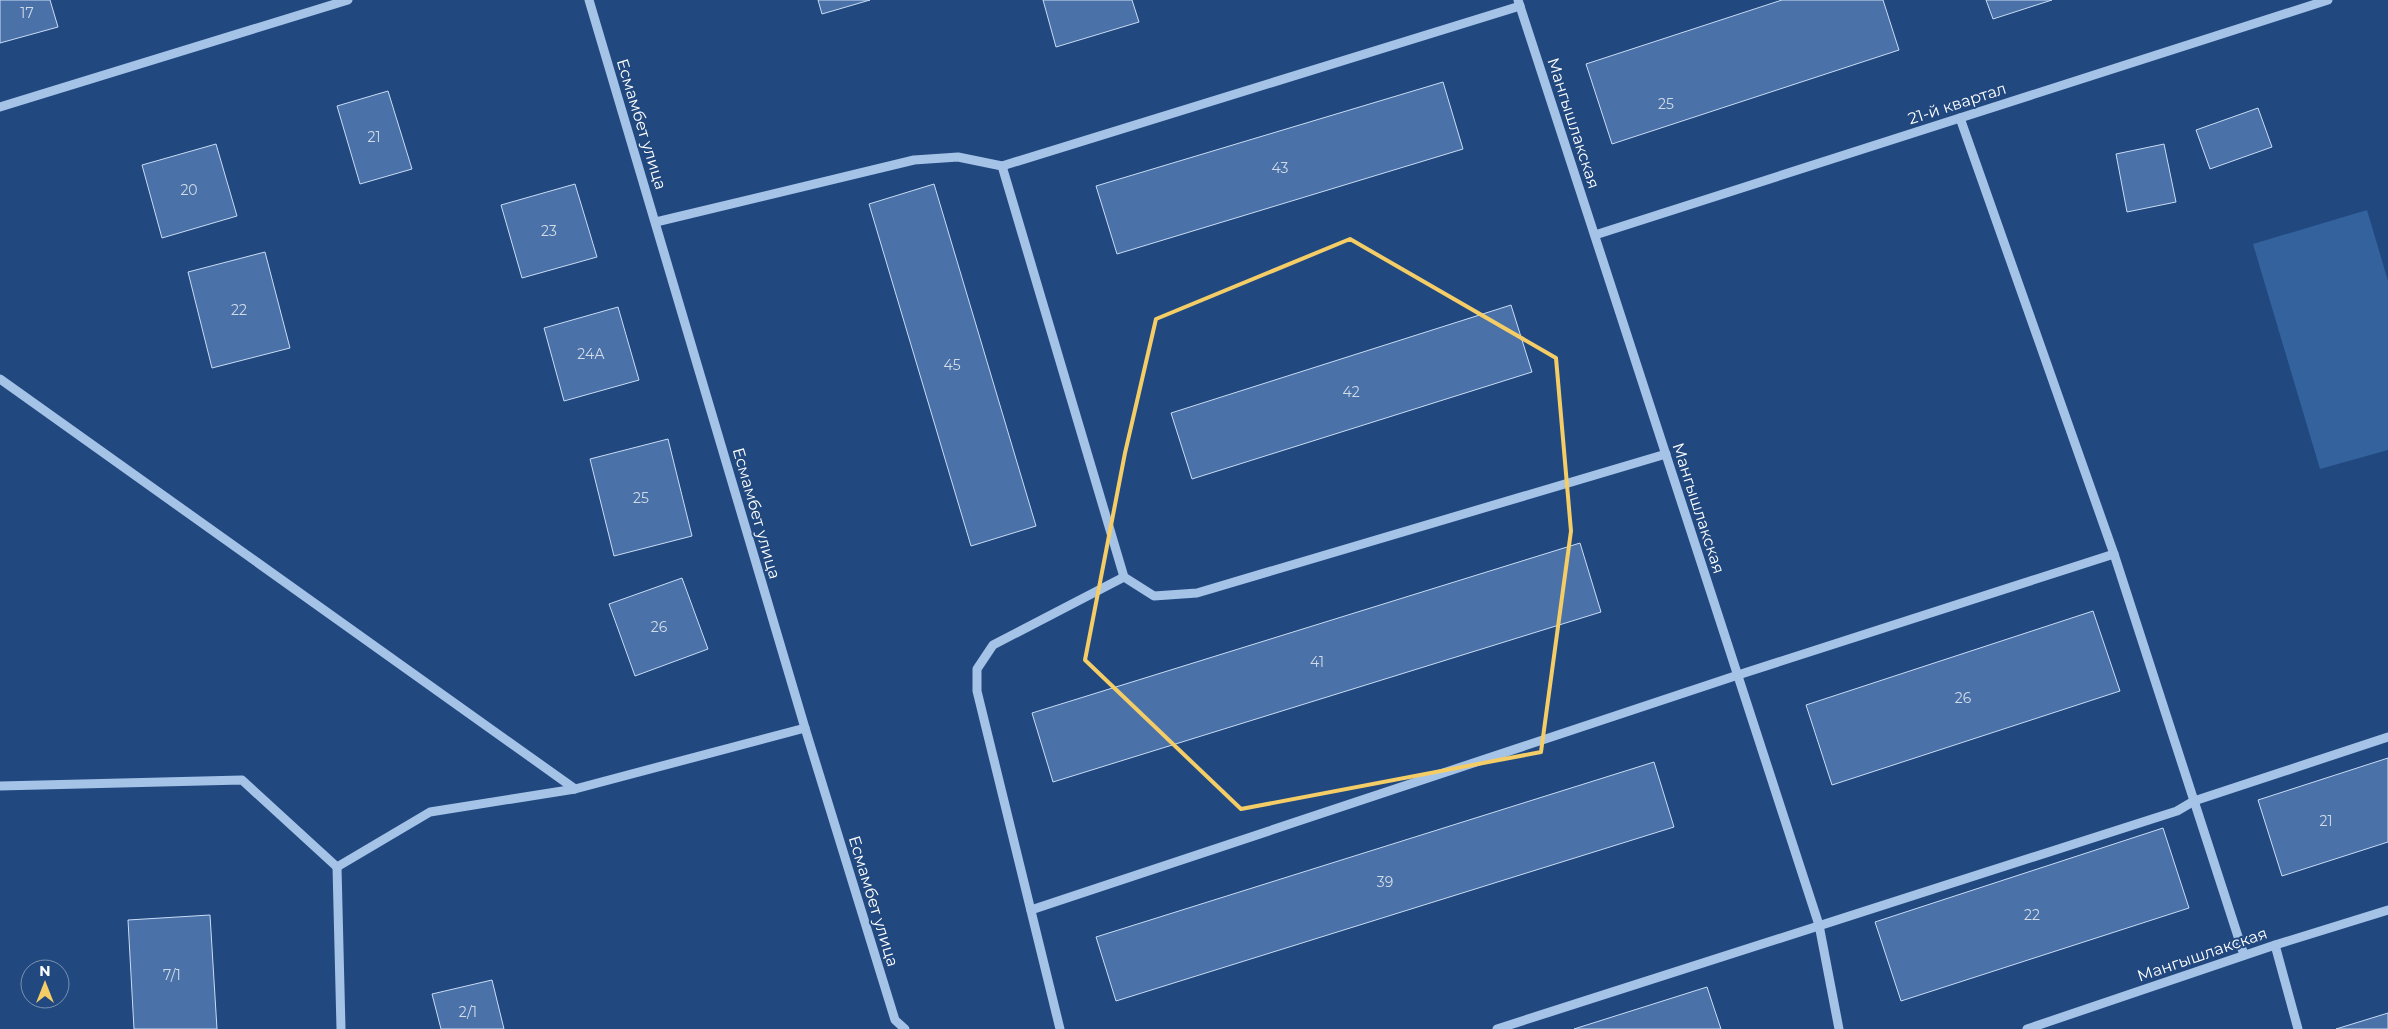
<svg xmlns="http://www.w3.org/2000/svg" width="2388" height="1029" font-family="Montserrat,sans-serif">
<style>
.green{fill:#34629d}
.building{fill:#4a72a8;stroke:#c9dcf5}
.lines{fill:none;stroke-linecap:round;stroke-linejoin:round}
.minor{stroke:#a5c2e7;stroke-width:9}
.marked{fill:none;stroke:#f4cd67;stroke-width:4;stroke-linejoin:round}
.labels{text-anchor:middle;stroke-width:4;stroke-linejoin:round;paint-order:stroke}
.number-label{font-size:14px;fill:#d2dce9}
.street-label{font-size:16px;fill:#fff;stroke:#21487f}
</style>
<rect width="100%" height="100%" fill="#21487f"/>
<path class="green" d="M2367,210L2388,281V450L2320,469L2253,244Z"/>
<g class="building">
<path d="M0,0H50L58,27L0,43Z"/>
<path d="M818,0H870L822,14Z"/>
<path d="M1043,0H1132L1139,22L1056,47Z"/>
<path d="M1782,0H1883L1899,50L1612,144L1586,64Z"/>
<path d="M1986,0H2052L1993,19Z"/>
<path d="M1443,82L1463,149L1117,254L1096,186Z"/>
<path d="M388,91L412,169L360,184L337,106Z"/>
<path d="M2258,108L2272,147L2210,169L2196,130Z"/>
<path d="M216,144L237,216L162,238L142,165Z"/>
<path d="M2164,144L2176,202L2127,212L2116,154Z"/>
<path d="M575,184L597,257L522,278L501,205Z"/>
<path d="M934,184L1036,526L971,546L869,204Z"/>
<path d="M265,252L290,348L212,368L188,272Z"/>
<path d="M1511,305L1532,372L1192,479L1171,413Z"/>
<path d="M618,307L639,380L564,401L544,328Z"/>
<path d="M668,439L692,536L614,556L590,459Z"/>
<path d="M1580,543L1601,612L1053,782L1032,713Z"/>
<path d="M682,578L708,649L635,676L609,604Z"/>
<path d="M2093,611L2120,691L1832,785L1806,705Z"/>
<path d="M2388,758V842L2282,876L2258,800Z"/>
<path d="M1654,762L1674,827L1116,1001L1096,937Z"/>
<path d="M2163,828L2189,908L1901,1001L1875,922Z"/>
<path d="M210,915L217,1029H134L128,920Z"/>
<path d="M492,980L504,1029H441L432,994Z"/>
<path d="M1707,987L1721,1029H1574Z"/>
<path d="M2388,1013V1029H2336Z"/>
</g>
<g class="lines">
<g class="minor">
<path d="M589,0L805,728L895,1020L905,1029"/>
<path d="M1518,0L1819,925L1839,1029"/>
<path d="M0,107L348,0"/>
<path d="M1002,166L1124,577L1154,596L1197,593L1666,454"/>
<path d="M656,222L914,160L958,157L1002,166L1520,6"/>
<path d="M1595,235L2328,0"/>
<path d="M0,379L575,789"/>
<path d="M2114,554L2244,955"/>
<path d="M0,786L242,780L337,867L430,812L575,789L805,728"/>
<path d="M337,867L341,1029"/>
<path d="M1031,910L1738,675L2114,554L1960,118"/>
<path d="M2275,945L2298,1029"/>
<path d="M1060,1029L977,691V669L993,645L1124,577"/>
<path d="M1497,1029L2177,811L2194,801L2388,737"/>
<path d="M2027,1029L2275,945L2388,910"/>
</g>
</g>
<path class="marked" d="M1350,239L1556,358L1571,531L1541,752L1241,809L1085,660L1125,453L1156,319Z"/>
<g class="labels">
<g class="number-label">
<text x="27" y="18">17</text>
<text x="1666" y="109">25</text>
<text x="374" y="142">21</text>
<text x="1280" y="173">43</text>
<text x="189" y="195">20</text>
<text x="549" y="236">23</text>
<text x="239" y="315">22</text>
<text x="591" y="359">24А</text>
<text x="952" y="370">45</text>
<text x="1351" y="397">42</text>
<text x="641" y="503">25</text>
<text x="659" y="632">26</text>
<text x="1317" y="667">41</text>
<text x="1963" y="703">26</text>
<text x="2326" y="826">21</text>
<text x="1385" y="887">39</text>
<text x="2032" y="920">22</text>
<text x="172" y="980">7/1</text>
<text x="468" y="1017">2/1</text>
</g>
<g class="street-label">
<text transform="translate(1957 103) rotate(-18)" y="6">21-й квартал</text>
<text transform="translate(1574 123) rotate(72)" y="6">Мангышлакская</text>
<text transform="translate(642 124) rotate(73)" y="6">Есмамбет улица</text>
<text transform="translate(1699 508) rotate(72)" y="6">Мангышлакская</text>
<text transform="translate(757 513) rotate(74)" y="6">Есмамбет улица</text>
<text transform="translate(874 901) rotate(73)" y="6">Есмамбет улица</text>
<text transform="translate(2202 954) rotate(-19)" y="6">Мангышлакская</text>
</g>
</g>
<g transform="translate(45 984)"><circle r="24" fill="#21487f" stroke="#7a91b2"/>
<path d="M0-4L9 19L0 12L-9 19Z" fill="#f4cd67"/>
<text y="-8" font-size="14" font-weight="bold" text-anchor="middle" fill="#ffffff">N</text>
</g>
</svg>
